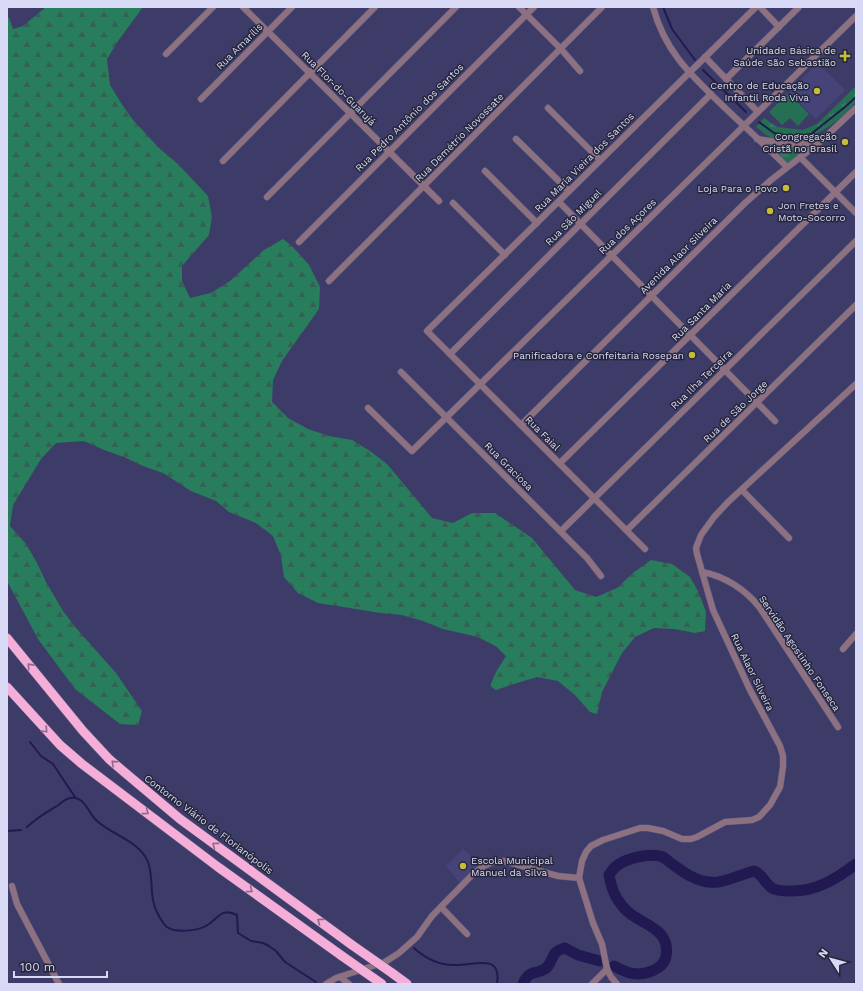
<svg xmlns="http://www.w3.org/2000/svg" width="863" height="991" font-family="'Work Sans',sans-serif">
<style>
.built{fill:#464378}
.grass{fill:url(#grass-tufts)}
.forest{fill:url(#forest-firs)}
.pitch{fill:#257053}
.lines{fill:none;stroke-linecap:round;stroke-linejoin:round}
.stream{stroke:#211951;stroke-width:2}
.river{stroke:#211951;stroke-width:11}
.minor-casing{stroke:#595882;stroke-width:7}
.highway-casing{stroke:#595882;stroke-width:10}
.minor{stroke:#8e7181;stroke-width:6}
.highway{stroke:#f4aed7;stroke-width:9}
.highway-bridge-casing{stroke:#595882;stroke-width:10;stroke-linecap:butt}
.highway-bridge{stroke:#f4aed7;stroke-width:9}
.oneway{stroke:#8d6a89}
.poi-dot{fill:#c7bb3b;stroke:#26263b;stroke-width:1.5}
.labels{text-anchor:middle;stroke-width:3;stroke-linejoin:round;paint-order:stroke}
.street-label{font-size:10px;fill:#d8d9f5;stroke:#26263b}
.poi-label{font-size:10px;fill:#d8d9f5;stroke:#26263b;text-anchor:end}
</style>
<defs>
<pattern id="grass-tufts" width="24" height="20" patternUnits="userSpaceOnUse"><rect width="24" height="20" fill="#257053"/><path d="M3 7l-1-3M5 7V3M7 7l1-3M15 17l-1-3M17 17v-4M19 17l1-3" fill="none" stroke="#44846c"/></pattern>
<pattern id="forest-firs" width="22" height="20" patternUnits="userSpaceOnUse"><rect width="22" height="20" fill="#277d5c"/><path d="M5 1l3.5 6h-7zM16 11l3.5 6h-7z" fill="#336254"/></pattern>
</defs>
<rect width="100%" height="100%" fill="#3d3c69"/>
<g class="built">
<path d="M818,63L845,90L816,119L789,92Z"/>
<path d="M463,849L480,865L468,874L460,883L446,866Z"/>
</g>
<g class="grass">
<path d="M856,86V102C833,128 808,145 772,138C766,136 761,130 756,127L764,118L777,127L803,130L817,124Z"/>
<path d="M767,143L805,145L809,148L788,165Z"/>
</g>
<path class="forest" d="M46,7H143L118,41L107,59L110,85L121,103L133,120L160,149L178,164L208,196L212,217L209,235L182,266V281L190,298L211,293L230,281L264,250L283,239L292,246L309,265L320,287L319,309L282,361L273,380L272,402L288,418L308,429L329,436L352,440L370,451L387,464L432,518L453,523L472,513H495L532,538L575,590L596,597L617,588L633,573L651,560L672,564L690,577L698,591L706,612L705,631L695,633L675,629L654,628L635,637L622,653L602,692L597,714L590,712L575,695L558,681L537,677L517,683L496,690L490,686L496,672L506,656L497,647L478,637L443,629L423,621L402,615L381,613L318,603L298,593L284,577L281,556L273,536L256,523L229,512L216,501L191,491L163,473L143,466L124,457L104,450L84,441L56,443L41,459L13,505L10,526L26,544L37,563L46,582L63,611L76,628L116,673L142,711L138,725L120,724L75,689L38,639L7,581V16L9,18L13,29L23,26Z"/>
<path class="pitch" d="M788,93L809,114L798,126L790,118L782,125L769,112Z"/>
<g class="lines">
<g class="stream">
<path d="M663,7L672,29L695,60"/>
<path d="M703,70L746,112"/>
<path d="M759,122L774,133L795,137L811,134L845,107L856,97"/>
<path d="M30,742L41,756L53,764L75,797"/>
<path d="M27,827C38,817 45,813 57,806C61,803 65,799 70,798C84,795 88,812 96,820C111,835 140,841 148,862C155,882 147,897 160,918C162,921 164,925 167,927C175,933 197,931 206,926C218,919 221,907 237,915L238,933L251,941L263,943L269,946L276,951L285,962L316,982"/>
<path d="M7,831L21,830"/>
<path d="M414,948C426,959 438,965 454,965C473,966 502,952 497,984"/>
<path d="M855,984L856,979"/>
</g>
<g class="river">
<path d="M614,966C627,973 636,977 652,971C659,968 665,963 666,956C671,926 638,925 624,908C614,896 612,890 609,875C612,870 615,866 621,863C632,857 651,853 663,857C679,869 697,885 718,882C730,880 743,874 754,871C763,874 765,885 774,889C779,891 784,891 789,891C816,892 836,879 856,864"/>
<path d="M523,984C529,967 541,976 548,966C555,956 551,952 565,948L578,955L600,961"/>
</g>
<defs>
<g id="minor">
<path d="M243,7L439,201"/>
<path d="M519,7L561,49L580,71"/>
<path d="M653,7C665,52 691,75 723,106C744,126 766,146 787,167"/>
<path d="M760,7L779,27"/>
<path d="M166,54L213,7"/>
<path d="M705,57L758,112"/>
<path d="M726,79L799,7"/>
<path d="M201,99L292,7"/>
<path d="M548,108L600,160"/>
<path d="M516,139L569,191"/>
<path d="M757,139L791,144L819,142"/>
<path d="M800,157L856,213"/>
<path d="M223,161L375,7"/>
<path d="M485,171L537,223"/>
<path d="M267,197L456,7"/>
<path d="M559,202L775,421"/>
<path d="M453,203L505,255"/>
<path d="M299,242L534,7"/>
<path d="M329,281L602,7"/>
<path d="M450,354L711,94"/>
<path d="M401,372L587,558L601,576"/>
<path d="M368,408L412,451L856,16"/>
<path d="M521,425L745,203L771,180L820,142L856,108"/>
<path d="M560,463L856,172"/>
<path d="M742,490L789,538"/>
<path d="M627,530L856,305"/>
<path d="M561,531L856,241"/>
<path d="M645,549L427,331L756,7"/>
<path d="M702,572C725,576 746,590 760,608L838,727"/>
<path d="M843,649L856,634"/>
<path d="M12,886L17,904L59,984"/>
<path d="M441,907L467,934"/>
<path d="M340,977L349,984"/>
<path d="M326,984L336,978L385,962L399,953L417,937L432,916L474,873L484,866L495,861H504L558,876L579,878"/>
<path d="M592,984L607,969"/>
<path d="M617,984L611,977L607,969L602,944L593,923L579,878L582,861L586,852L591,846L603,840L640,828H648L663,831L682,839H691L697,837L725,822L752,820L759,817L770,805L780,787L783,767V756L780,746L750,690L713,610L697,554L696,548L701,535L714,517L728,502L856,384"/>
</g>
<g id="highway">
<path d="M7,638L83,731L109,759L123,771L180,819L352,945"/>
<path d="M7,687L60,745L82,764L218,867L342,956"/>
<path d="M392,973L407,984"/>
</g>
</defs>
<use href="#minor" class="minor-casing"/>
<use href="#highway" class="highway-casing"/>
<use href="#minor" class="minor"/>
<use href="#highway" class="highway"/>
<defs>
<g id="highway-bridge">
<path d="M352,945L392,973"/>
<path d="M342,956L382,984"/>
</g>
</defs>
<use href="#highway-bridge" class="highway-bridge-casing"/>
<use href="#highway-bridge" class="highway-bridge"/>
</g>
<defs><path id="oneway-chevron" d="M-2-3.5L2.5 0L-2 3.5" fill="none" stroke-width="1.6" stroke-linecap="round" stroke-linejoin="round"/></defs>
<g class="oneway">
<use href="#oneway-chevron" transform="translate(30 666) rotate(-132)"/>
<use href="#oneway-chevron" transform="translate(45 730) rotate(47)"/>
<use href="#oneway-chevron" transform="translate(114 763) rotate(-138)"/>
<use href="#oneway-chevron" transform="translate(146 812) rotate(36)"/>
<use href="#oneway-chevron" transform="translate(215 845) rotate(-143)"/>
<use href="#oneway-chevron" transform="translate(250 890) rotate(36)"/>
<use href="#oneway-chevron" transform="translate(320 921) rotate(-143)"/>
</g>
<g class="poi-dot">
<path d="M843 50h4v4h4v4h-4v4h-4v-4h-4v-4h4z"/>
<circle cx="817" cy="91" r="4"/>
<circle cx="845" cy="142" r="4"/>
<circle cx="786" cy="188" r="4"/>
<circle cx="770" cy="211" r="4"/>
<circle cx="692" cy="355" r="4"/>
<circle cx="463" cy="866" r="4"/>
</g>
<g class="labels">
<g class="street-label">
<text transform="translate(239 46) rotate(-45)" y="4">Rua Amarílis</text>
<text transform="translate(339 88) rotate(45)" y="4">Rua Flor-do-Guarujá</text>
<text transform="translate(409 117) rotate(-45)" y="4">Rua Pedro Antônio dos Santos</text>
<text transform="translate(459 137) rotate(-45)" y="4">Rua Demétrio Novossate</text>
<text transform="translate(584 162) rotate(-45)" y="4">Rua Maria Vieira dos Santos</text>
<text transform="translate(573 217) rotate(-45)" y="4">Rua São Miguel</text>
<text transform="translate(627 226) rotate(-44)" y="4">Rua dos Açores</text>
<text transform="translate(678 255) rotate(-45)" y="4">Avenida Alaor Silveira</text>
<text transform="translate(701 311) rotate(-45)" y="4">Rua Santa Maria</text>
<text transform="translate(701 379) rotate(-44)" y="4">Rua Ilha Terceira</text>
<text transform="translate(735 411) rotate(-44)" y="4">Rua de São Jorge</text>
<text transform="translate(543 433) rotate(45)" y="4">Rua Faial</text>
<text transform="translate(509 466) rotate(45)" y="4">Rua Graciosa</text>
<text transform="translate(800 653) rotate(56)" y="4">Servidão Agostinho Fonseca</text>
<text transform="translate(753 672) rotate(64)" y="4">Rua Alaor Silveira</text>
<text transform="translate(209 824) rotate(37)" y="4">Contorno Viário de Florianópolis</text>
</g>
<g class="poi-label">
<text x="836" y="54">Unidade Básica de<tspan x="836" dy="12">Saúde São Sebastião</tspan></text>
<text x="809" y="89">Centro de Educação<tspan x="809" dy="12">Infantil Roda Viva</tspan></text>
<text x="837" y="140">Congregação<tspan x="837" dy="12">Cristã no Brasil</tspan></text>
<text x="778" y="192">Loja Para o Povo</text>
<text x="778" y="209" text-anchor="start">Jon Fretes e<tspan x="778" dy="12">Moto-Socorro</tspan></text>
<text x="684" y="359">Panificadora e Confeitaria Rosepan</text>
<text x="471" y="864" text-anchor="start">Escola Municipal<tspan x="471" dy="12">Manuel da Silva</tspan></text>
</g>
</g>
<rect width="863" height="991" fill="none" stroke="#d8d9f5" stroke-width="16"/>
<g transform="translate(831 959) rotate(306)" stroke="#26263b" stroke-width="3" paint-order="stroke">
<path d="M0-3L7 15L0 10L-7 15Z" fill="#d8d9f5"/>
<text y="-6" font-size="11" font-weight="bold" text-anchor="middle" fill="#d8d9f5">N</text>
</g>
<path d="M14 971v6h93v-6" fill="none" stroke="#d8d9f5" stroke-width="2"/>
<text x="20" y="971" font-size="12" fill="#d8d9f5" stroke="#26263b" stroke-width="3" paint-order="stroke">100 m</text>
</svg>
